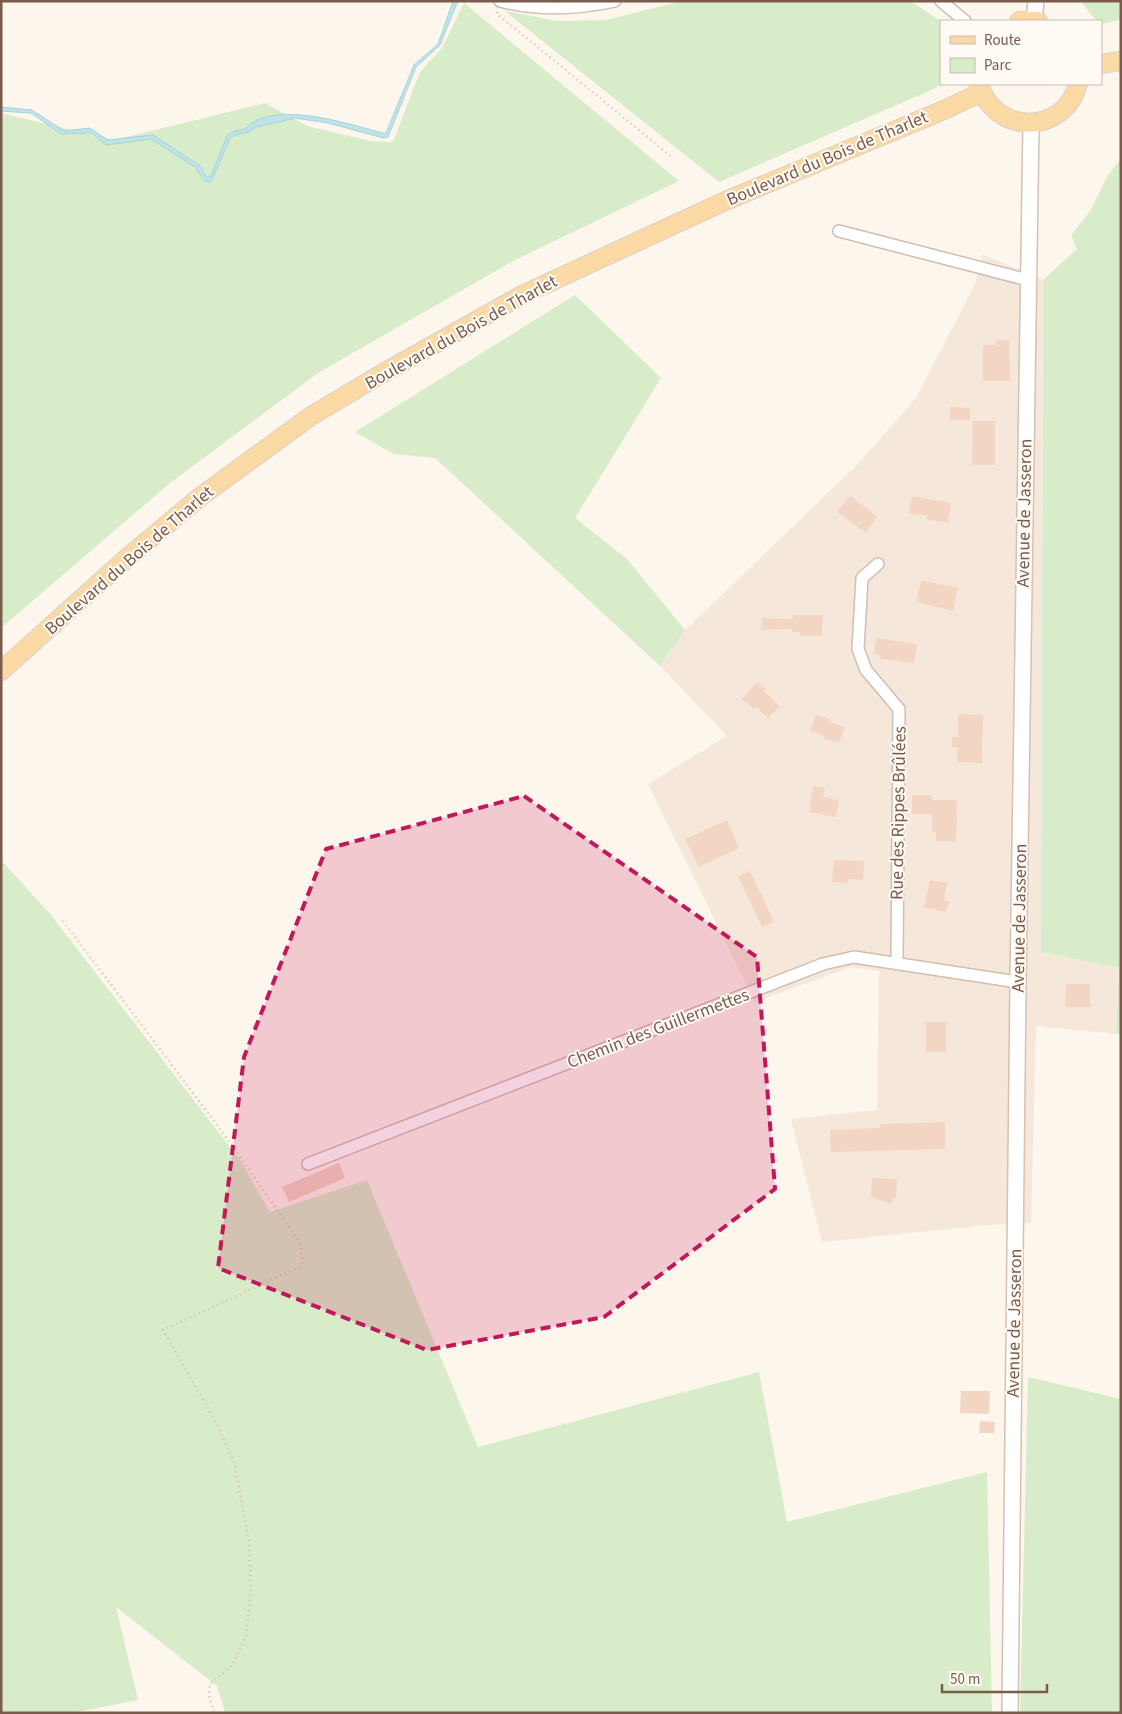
<svg xmlns="http://www.w3.org/2000/svg" width="1122" height="1714" font-family="'Source Sans 3',sans-serif">
<style>
.residential{fill:#f5e8da}
.green{fill:#d8ecc9}
.water{fill:#bfe3e8;stroke:#a5d3da}
.building{fill:#f3d5c3}
.lines{fill:none;stroke-linecap:round;stroke-linejoin:round}
.street-casing{stroke:#d1beb0;stroke-width:14}
.secondary-casing{stroke:#d6c0b0;stroke-width:18}
.primary-casing{stroke:#dad1cd;stroke-width:20}
.path{stroke:#d9b8a5;stroke-width:2.5;stroke-dasharray:1 4;stroke-linecap:butt}
.street{stroke:#fff;stroke-width:11}
.secondary{stroke:#fff;stroke-width:15}
.primary{stroke:#fbd9a5;stroke-width:18}
.marked{fill:#c2185b;fill-opacity:0.2;stroke:#c2185b;stroke-width:4;stroke-dasharray:10 6;stroke-linejoin:round}
.labels{text-anchor:middle;stroke-width:4;stroke-linejoin:round;paint-order:stroke}
.street-label{font-size:18px;fill:#7a5c4d;stroke:#fffaf3}
</style>
<rect width="100%" height="100%" fill="#fdf6ec"/>
<path class="residential" d="M982,254L1043,280L1041,952L1119,968L1116,1034L1036,1026L1031,1223L988,1225L822,1242L791,1119L877,1110L879,971L851,967L755,1002L648,784L727,736L660,666L685,630L858,464L916,398L975,284Z"/>
<g class="green">
<path d="M683,1H910L941,21V83L936,88L719,182L505,11L557,21L605,20Z"/>
<path d="M1080,1H1121V20L1101,24V21H1097Z"/>
<path d="M464,3L679,181L515,260L318,373L170,483L1,628V113L114,140L265,103L307,126L370,141L393,142L420,72L442,48Z"/>
<path d="M1121,159V1035L1116,1034L1119,968L1041,952L1043,280L1077,249L1071,235L1091,210L1108,175Z"/>
<path d="M575,295L661,378L575,518L627,559L685,630L660,666L435,458L394,454L355,432Z"/>
<path d="M1,860L51,915L240,1160L270,1212L367,1180L478,1447L759,1372L787,1522L987,1472L992,1713H225L217,1686L116,1607L138,1700L72,1713H1Z"/>
<path d="M1028,1377L1121,1399V1713H1020Z"/>
</g>
<path class="water" d="M453,1H458L440,45L416,67L388,137L384,138L328,123L295,118L256,127L249,132L235,135L230,138L212,180L209,182L205,181L195,167L151,139L106,145L93,134L88,133L61,134L31,113L1,111V107L32,110L64,131L90,128L108,140L153,135L200,166L206,177L211,176L227,136C233,130 237,132 244,129C249,127 252,122 257,120C292,105 348,124 383,133H386L414,65L438,44Z"/>
<g class="building">
<path d="M996,340H1009L1010,381H983V345H996Z"/>
<path d="M950,407L970,408V420H950Z"/>
<path d="M973,421H995V465H972Z"/>
<path d="M850,496L877,516L866,533L837,512Z"/>
<path d="M912,496L951,503L948,523L926,519L927,516L909,513Z"/>
<path d="M921,580L958,588L953,611L916,602Z"/>
<path d="M793,615H823L822,636H800V632H792V629L761,630L762,618L793,619Z"/>
<path d="M876,638L917,644L914,663L880,659L881,655L874,654Z"/>
<path d="M757,682L766,689L764,691L780,706L768,718L756,707L754,709L742,699Z"/>
<path d="M958,714L983,715L982,763L957,762L958,747H952V737H958Z"/>
<path d="M816,715L830,719L829,722L845,727L839,743L824,739L825,736L810,731Z"/>
<path d="M813,786L825,788L823,797L839,800L836,817L809,812Z"/>
<path d="M912,795H932V800H957L956,842L936,841V832H932V814H912Z"/>
<path d="M727,820L739,848L699,867L685,839Z"/>
<path d="M834,860L864,861L863,880L849,879L848,883L832,882Z"/>
<path d="M750,871L774,922L762,927L738,876Z"/>
<path d="M930,880L947,883L944,900L949,901L946,912L924,907Z"/>
<path d="M1066,984H1090V1007H1065Z"/>
<rect x="926" y="1022" width="20" height="30"/>
<path d="M945,1122V1149L831,1152L830,1130L880,1128L879,1124Z"/>
<path d="M339,1163L345,1178L289,1202L282,1187Z"/>
<path d="M872,1178L897,1179L896,1198H892V1204L871,1197Z"/>
<path d="M961,1391H990L989,1414L960,1413Z"/>
<path d="M980,1421L995,1422L994,1433H979Z"/>
</g>
<g class="lines">
<defs>
<g id="street">
<path d="M500,1C538,11 577,9 615,1"/>
<path d="M941,1L965,21"/>
<path d="M839,231L1028,280"/>
<path d="M878,564L862,578L858,649L866,670L899,709L897,963"/>
<path d="M308,1164L823,964L854,957L1018,982"/>
</g>
<g id="secondary">
<path d="M1034,20L1036,1"/>
<path d="M1010,1713L1018,982L1031,123"/>
</g>
<g id="primary">
<path d="M1019,21H1038"/>
<path d="M1101,64L1121,61"/>
<path d="M979,84C994,135 1064,136 1078,84"/>
<path d="M1,671L127,558L200,497L311,416L378,376L522,295L723,202L944,110L982,92"/>
</g>
</defs>
<use href="#street" class="street-casing"/>
<use href="#secondary" class="secondary-casing"/>
<use href="#primary" class="primary-casing"/>
<g class="path">
<path d="M497,12V14L672,157"/>
<path d="M63,921L223,1133L299,1241L303,1259L301,1266L163,1330L217,1424L235,1465L249,1542L251,1592L246,1636L233,1664L210,1684L209,1696L214,1713"/>
</g>
<use href="#street" class="street"/>
<use href="#secondary" class="secondary"/>
<use href="#primary" class="primary"/>
</g>
<path class="marked" d="M524,796L757,957L775,1189L604,1317L427,1350L218,1268L244,1057L326,849Z"/>
<g class="labels">
<g class="street-label">
<text transform="translate(827 158) rotate(-23)" y="6">Boulevard du Bois de Tharlet</text>
<text transform="translate(461 332) rotate(-29)" y="6">Boulevard du Bois de Tharlet</text>
<text transform="translate(1024 513) rotate(-89)" y="6">Avenue de Jasseron</text>
<text transform="translate(129 560) rotate(-41)" y="6">Boulevard du Bois de Tharlet</text>
<text transform="translate(898 813) rotate(-89)" y="6">Rue des Rippes Brûlées</text>
<text transform="translate(1019 918) rotate(-89)" y="6">Avenue de Jasseron</text>
<text transform="translate(658 1028) rotate(-21)" y="6">Chemin des Guillermettes</text>
<text transform="translate(1014 1323) rotate(-89)" y="6">Avenue de Jasseron</text>
</g>
</g>
<rect width="1122" height="1714" fill="none" stroke="#7a5c4d" stroke-width="5"/>
<rect x="940" y="20" width="162" height="65" fill="#fffaf3" stroke="#cabbb1"/>
<rect x="950" y="36" width="25" height="8" fill="#fbd9a5" stroke="#cabbb1"/>
<text x="984" y="45" font-size="15" fill="#7a5c4d">Route</text>
<rect x="950" y="58" width="25" height="15" fill="#d8ecc9" stroke="#cabbb1"/>
<text x="984" y="70" font-size="15" fill="#7a5c4d">Parc</text>
<path d="M942 1684v8h105v-8" fill="none" stroke="#7a5c4d" stroke-width="2.5"/>
<text x="950" y="1684" font-size="15" fill="#7a5c4d" stroke="#fffaf3" stroke-width="4" paint-order="stroke">50 m</text>
</svg>
